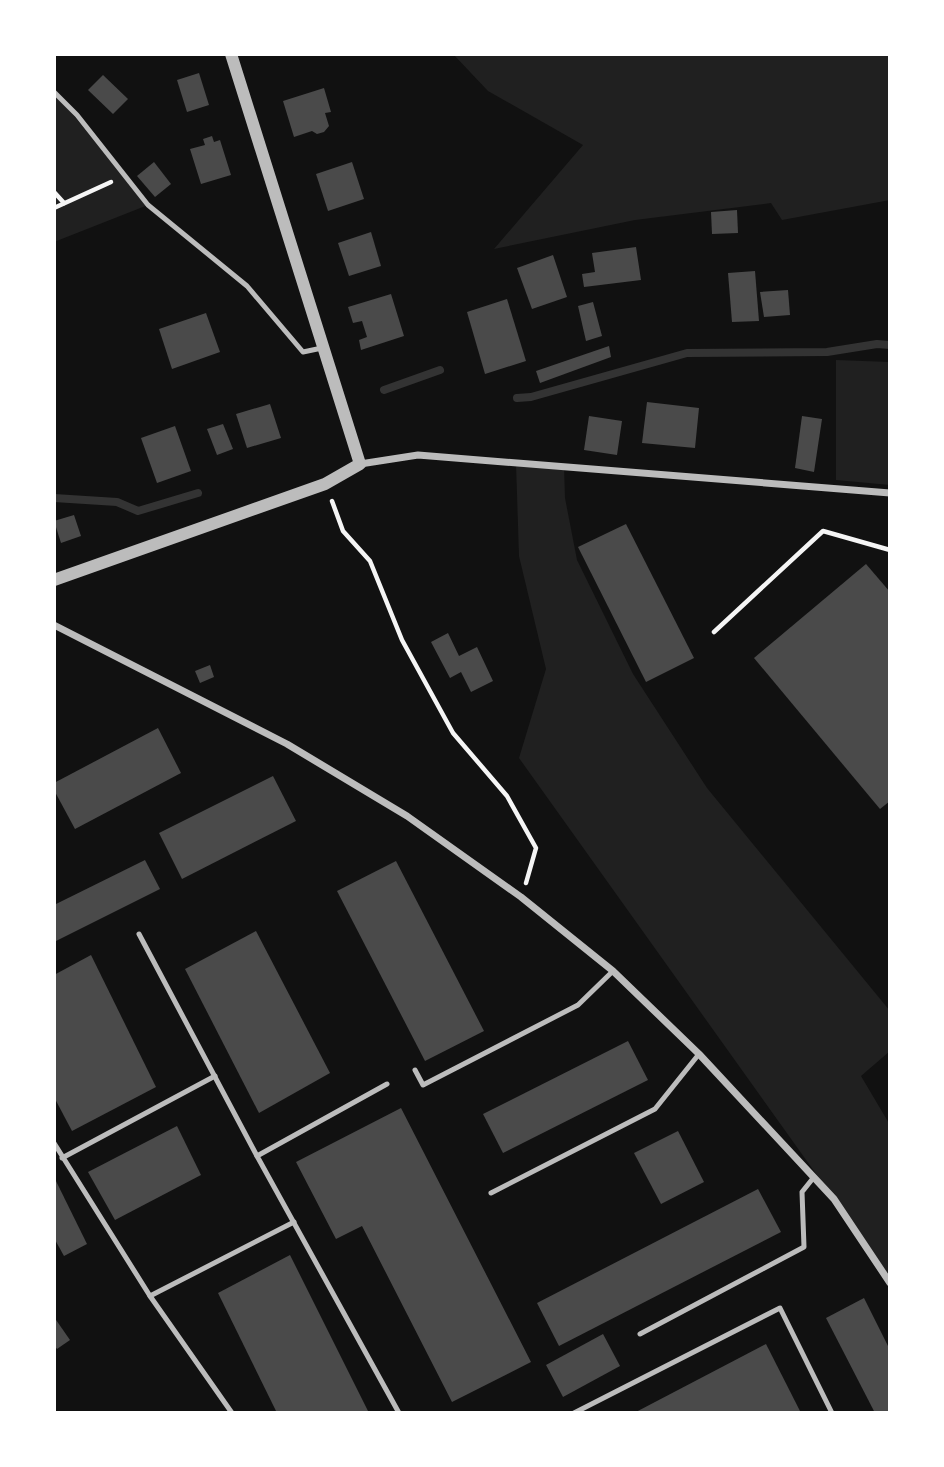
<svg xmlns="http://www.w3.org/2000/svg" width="944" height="1467" font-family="'Golos Text',sans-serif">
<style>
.green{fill:#202020}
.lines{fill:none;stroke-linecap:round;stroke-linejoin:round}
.stream{stroke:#333;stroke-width:8}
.building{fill:#4a4a4a}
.path{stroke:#f5f5f5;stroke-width:4.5}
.service{stroke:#bcbcbc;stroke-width:5}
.minor{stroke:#bcbcbc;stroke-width:7}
.tertiary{stroke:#bcbcbc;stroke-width:12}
</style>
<rect width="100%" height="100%" fill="#111"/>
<g class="green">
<path d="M453,54H890V200L782,220L771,203L635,220L494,249L583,145L488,91Z"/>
<path d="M54,92L148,205L54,242Z"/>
<path d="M836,360L890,362V485L836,480Z"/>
<path d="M516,463L564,466L565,498L577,560L633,674L707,788L890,1011V1051L861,1076L890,1125V1283L834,1199L519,758L546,669L519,556Z"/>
</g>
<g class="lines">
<g class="stream">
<path d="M384,390L440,370"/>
<path d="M517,398L531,397L687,353L827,352L877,344L890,345"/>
<path d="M54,498L117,502L138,511L198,493"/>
</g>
</g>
<g class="building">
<path d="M199,73L209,105L187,112L177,80Z"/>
<path d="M103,75L128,99L113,114L88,90Z"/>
<path d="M324,88L331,112L325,113L329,126L324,132L317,134L312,131L294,137L283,101Z"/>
<path d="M212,136L214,142L220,140L231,175L201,184L190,149L205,145L203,139Z"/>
<path d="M154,162L171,184L155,197L137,176Z"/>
<path d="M352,162L364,199L328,211L316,174Z"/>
<path d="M737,210L738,233L712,234L711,212Z"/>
<path d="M371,232L381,266L349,276L338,243Z"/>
<path d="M636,247L641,280L584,287L582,274L595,272L592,253Z"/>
<path d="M553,255L567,297L532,309L517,268Z"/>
<path d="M755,271L759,321L732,322L728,273Z"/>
<path d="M788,290L790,315L764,317L760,292Z"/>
<path d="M391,294L404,336L361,350L359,340L367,337L362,321L353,323L348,307Z"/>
<path d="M507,299L526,361L485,374L467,312Z"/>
<path d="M593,302L602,336L586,341L578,306Z"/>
<path d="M206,313L220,352L172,369L159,329Z"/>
<path d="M609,346L611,357L540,383L536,371Z"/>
<path d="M647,402L699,408L695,448L642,443Z"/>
<path d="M270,404L281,438L247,448L236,414Z"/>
<path d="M589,416L622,421L617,455L584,450Z"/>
<path d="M802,416L822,419L814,472L795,468Z"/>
<path d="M223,424L233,449L217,455L207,429Z"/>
<path d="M175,426L191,471L157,483L141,438Z"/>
<path d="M74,515L81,536L61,543L54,521Z"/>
<path d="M626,524L694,658L646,682L578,547Z"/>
<path d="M866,564L890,592V801L880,809L754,658Z"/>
<path d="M448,633L459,656L477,647L493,681L471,692L461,672L450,678L431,642Z"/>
<path d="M210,665L214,677L200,683L195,671Z"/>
<path d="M158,728L181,773L75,829L54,790V783Z"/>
<path d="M273,776L296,821L182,879L159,833Z"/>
<path d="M145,860L160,889L54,942V905Z"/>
<path d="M396,861L484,1031L425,1061L337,891Z"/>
<path d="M256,931L330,1073L259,1113L185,969Z"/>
<path d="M91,955L156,1087L72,1131L54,1097V975Z"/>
<path d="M628,1041L648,1080L503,1153L483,1114Z"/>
<path d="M401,1108L531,1362L452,1402L362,1226L336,1239L296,1162Z"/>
<path d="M177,1126L201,1175L115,1220L88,1172Z"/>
<path d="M678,1131L704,1182L661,1204L634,1153Z"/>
<path d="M54,1177L87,1244L64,1256L54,1238Z"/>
<path d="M758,1189L781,1232L559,1346L537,1303Z"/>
<path d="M290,1255L369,1413H277L218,1293Z"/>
<path d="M864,1298L890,1350V1413H875L826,1318Z"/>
<path d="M54,1317L70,1340L57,1349L54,1345Z"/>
<path d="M603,1334L620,1366L563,1397L546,1365Z"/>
<path d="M766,1344L801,1413H634Z"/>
</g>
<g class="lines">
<g class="path">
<path d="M54,192L64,203"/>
<path d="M54,208L111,182"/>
<path d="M332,501L343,531L370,561L402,640L453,733L507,796L536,848L526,883"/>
<path d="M714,632L823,531L890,550"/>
</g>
<g class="service">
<path d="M54,92L77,115L148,205L247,286L303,352L322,348"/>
<path d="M139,934L257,1156"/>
<path d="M415,1070L423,1085L578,1005L613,971"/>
<path d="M387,1084L257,1156L399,1413"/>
<path d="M54,1143L150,1296"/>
<path d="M62,1158L215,1076"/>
<path d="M491,1193L655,1109L699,1054"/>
<path d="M640,1334L804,1247L802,1192L814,1177"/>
<path d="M232,1413L150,1296L294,1222"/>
<path d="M574,1413L780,1308L832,1413"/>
</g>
<g class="minor">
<path d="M360,464L418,455L890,493"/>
<path d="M54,625L287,744L407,816L521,897L613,971L699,1054L834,1199L890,1283"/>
</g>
<path class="tertiary" d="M54,580L325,484L360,464L231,54"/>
</g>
<rect width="944" height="1467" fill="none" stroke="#ffffff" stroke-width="112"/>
</svg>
